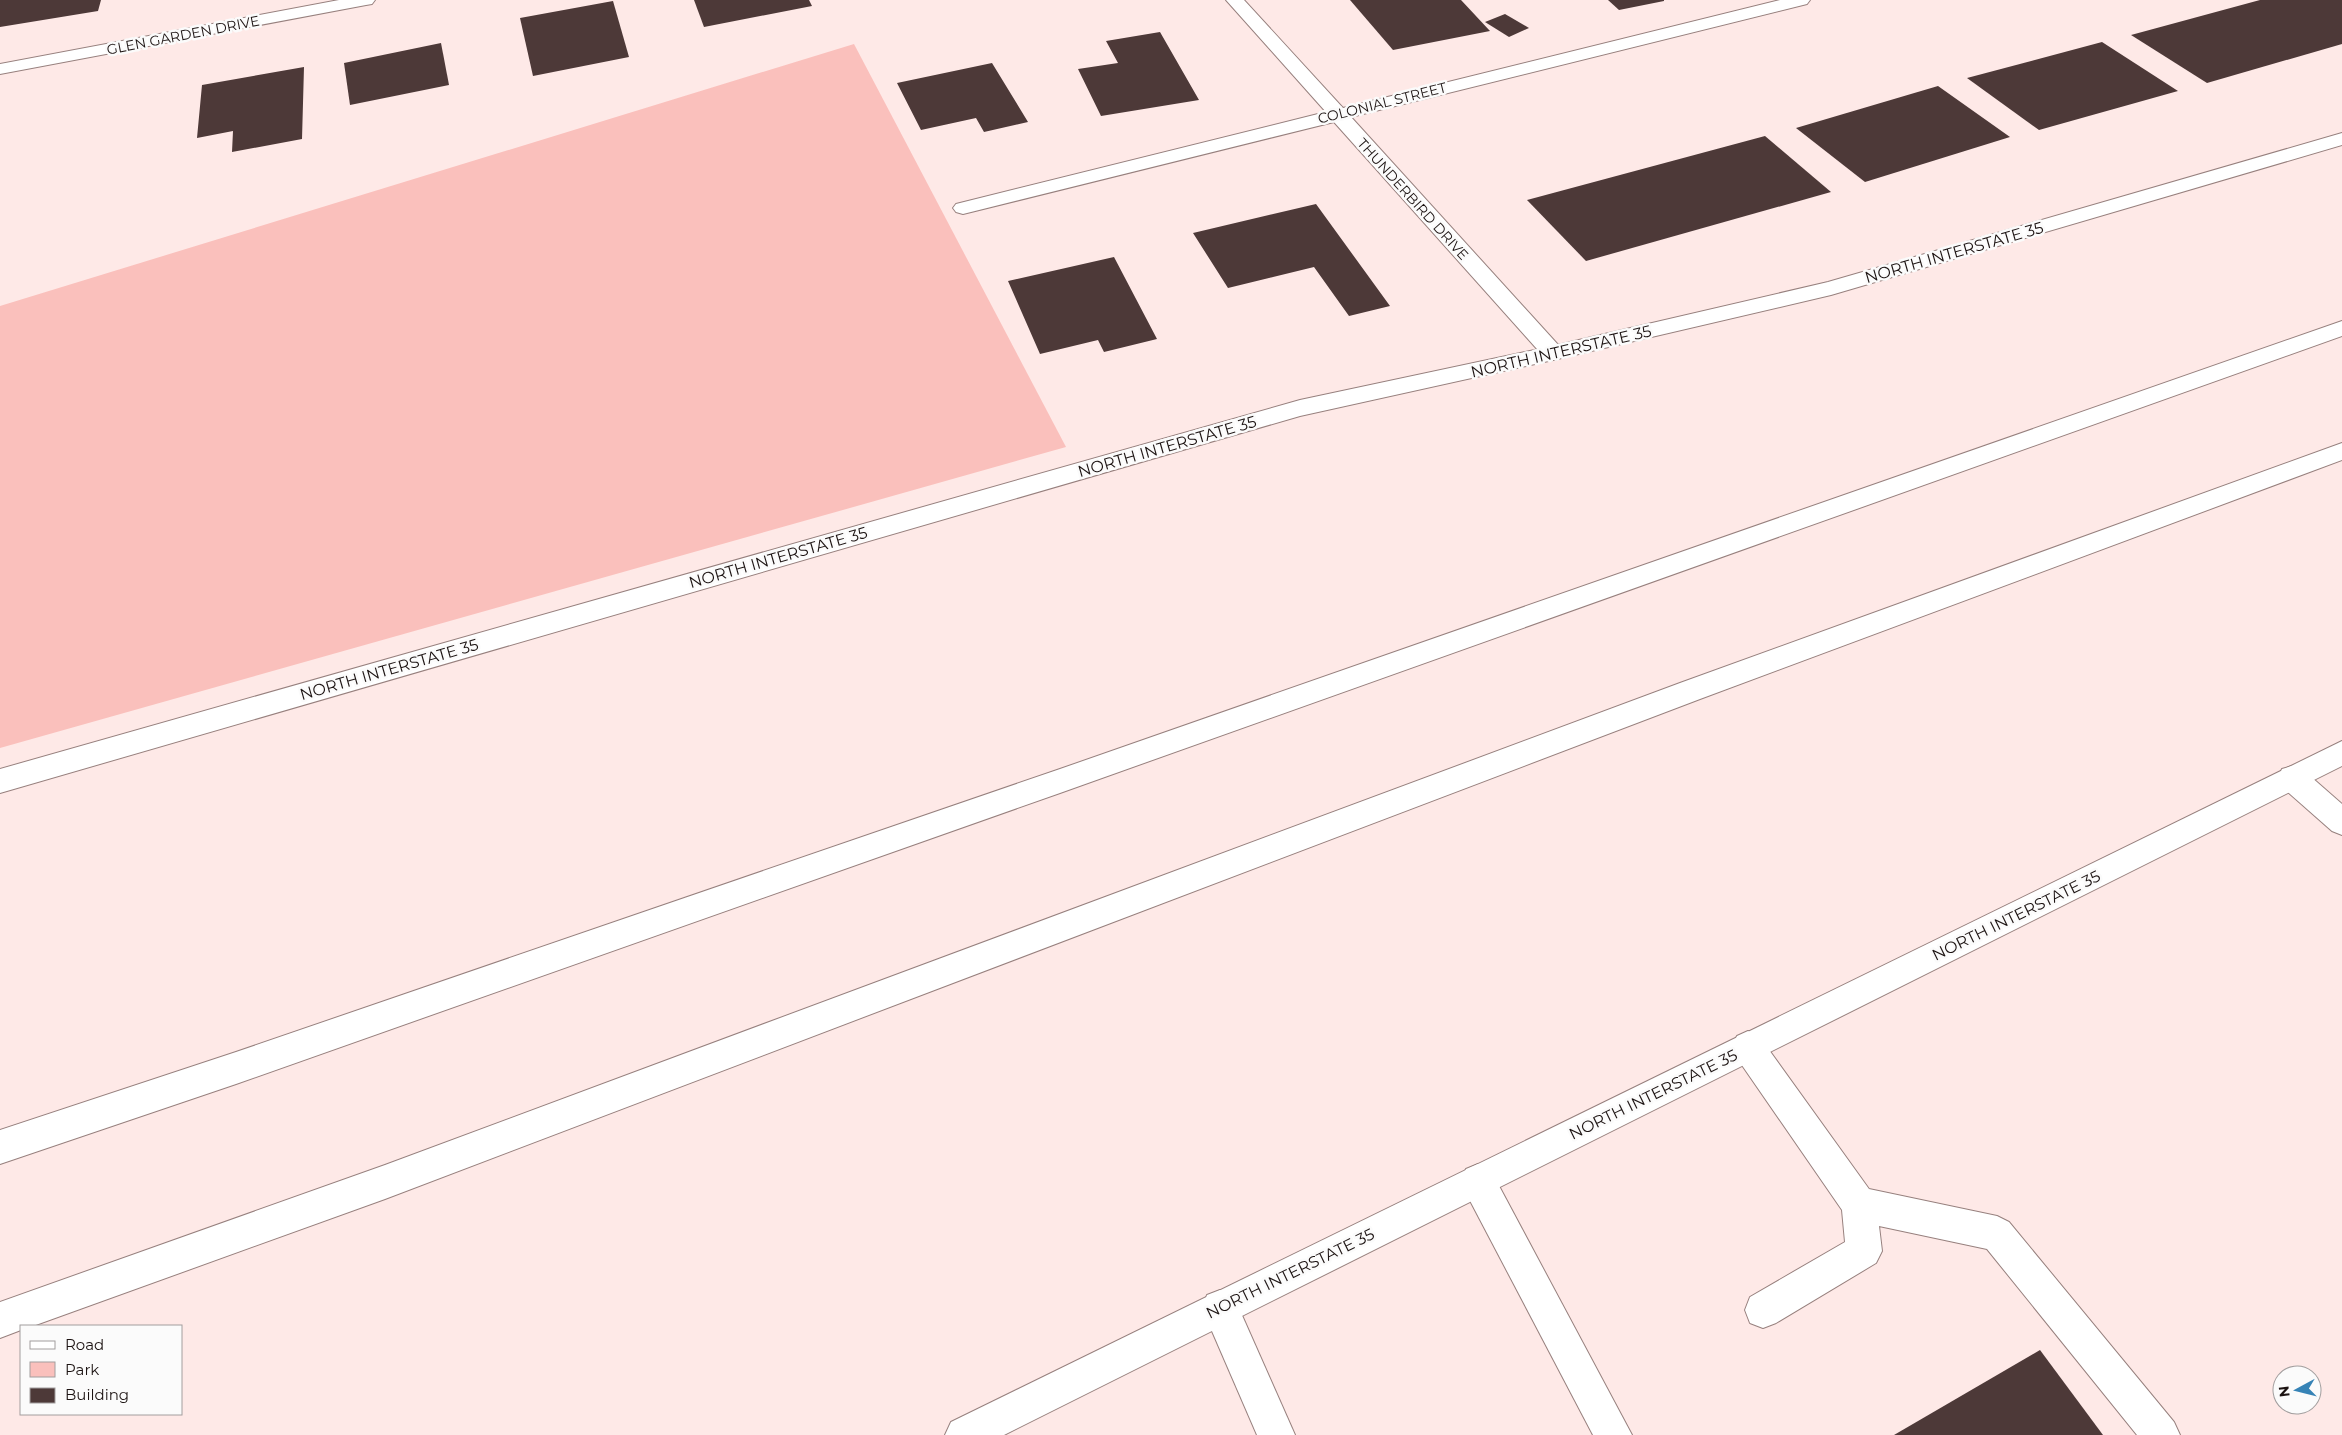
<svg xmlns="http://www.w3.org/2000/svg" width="2342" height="1435" font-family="Montserrat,sans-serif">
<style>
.green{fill:#fac0bc}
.building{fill:#4d3938}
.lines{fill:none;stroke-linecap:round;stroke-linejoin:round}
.minor-casing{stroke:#97807e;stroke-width:2}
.major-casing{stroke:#97807e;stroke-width:2}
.highway-casing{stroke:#97807e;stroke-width:2}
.minor{fill:#fff;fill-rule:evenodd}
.major{fill:#fff;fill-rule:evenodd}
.highway{fill:#fff;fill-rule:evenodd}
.labels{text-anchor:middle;stroke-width:5;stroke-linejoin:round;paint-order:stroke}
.far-street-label{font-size:14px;fill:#1c1312;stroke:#fbfbfb}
.street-label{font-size:16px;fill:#1c1312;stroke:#fbfbfb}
</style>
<rect width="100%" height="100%" fill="#fee9e7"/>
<path class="green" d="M854,44L1066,447L0,748V306Z"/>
<g class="building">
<path d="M0,0H101L98,11L0,27Z"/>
<path d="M694,0H809L812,6L704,27Z"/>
<path d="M1350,0H1461L1490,31L1393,50Z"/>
<path d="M1608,0H1664V1L1619,10Z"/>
<path d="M2260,0H2342V44L2207,83L2131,35Z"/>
<path d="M613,1L629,57L533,76L520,18Z"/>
<path d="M1505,14L1529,28L1509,37L1485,22Z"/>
<path d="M1160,32L1199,100L1101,116L1078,69L1118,63L1106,41Z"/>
<path d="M2102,42L2178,91L2039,130L1967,78Z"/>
<path d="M441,43L449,85L350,105L344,63Z"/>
<path d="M992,63L1028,122L984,132L976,118L921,130L897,83Z"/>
<path d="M304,67L302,139L232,152L233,131L197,138L202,85Z"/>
<path d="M1938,86L2010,137L1865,182L1796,128Z"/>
<path d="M1765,136L1831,192L1586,261L1527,200Z"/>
<path d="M1316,204L1390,306L1349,316L1314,267L1228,288L1193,233Z"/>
<path d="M1114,257L1157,339L1104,352L1098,340L1040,354L1008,281Z"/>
<path d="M2040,1350L2103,1435H1894Z"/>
</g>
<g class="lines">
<defs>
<g id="minor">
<path d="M339,0H375L372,4L366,5L0,74V64Z"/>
<path d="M1226,0H1244L1343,108L1780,0H1810L1807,4L1351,117L1561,348L1564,353L1561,358L1553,360L1545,358L1334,122L963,214L956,212L953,208L956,204L1326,112Z"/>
<path d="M2292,766L2302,769L2342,804V835L2332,831L2282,787L2278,778L2282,769Z"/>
<path d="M1748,1031L1759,1036L1869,1189L1997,1216L2009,1222L2174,1422L2180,1435H2137L1987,1249L1879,1226L1882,1251L1876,1263L1776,1323L1763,1328L1750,1323L1745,1310L1750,1297L1845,1242L1842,1210L1737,1058L1732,1047L1737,1036Z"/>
<path d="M1478,1164L1490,1169L1632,1435H1593L1466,1193L1461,1181L1466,1169Z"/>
<path d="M1220,1290L1233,1295L1295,1435H1257L1202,1308L1207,1295Z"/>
</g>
<g id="major">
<path d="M2342,133V145L1831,295L1553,360L1300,416L0,793V769L1300,400L1553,346L1828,282Z"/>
<path d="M2342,741V766L1004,1435H945L951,1422Z"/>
</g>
<g id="highway">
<path d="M2342,321V336L1060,793L236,1084L0,1164V1130L236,1052L1060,769Z"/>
<path d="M2342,443V460L1700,699L385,1199L33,1326H21V1330L0,1338V1302L385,1165L1680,683Z"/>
</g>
</defs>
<use href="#minor" class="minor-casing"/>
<use href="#major" class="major-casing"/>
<use href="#highway" class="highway-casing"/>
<use href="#minor" class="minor"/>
<use href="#major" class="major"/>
<use href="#highway" class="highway"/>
</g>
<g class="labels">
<g class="far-street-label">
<text transform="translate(183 35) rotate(-11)" y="5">GLEN GARDEN DRIVE</text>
<text transform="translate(1382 103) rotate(-14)" y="5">COLONIAL STREET</text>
<text transform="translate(1413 199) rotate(48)" y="5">THUNDERBIRD DRIVE</text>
</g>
<g class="street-label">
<text transform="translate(1954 252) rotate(-16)" y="6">NORTH INTERSTATE 35</text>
<text transform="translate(1561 351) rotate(-13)" y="6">NORTH INTERSTATE 35</text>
<text transform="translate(1167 446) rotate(-16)" y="6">NORTH INTERSTATE 35</text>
<text transform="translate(778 557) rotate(-16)" y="6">NORTH INTERSTATE 35</text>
<text transform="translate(389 669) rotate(-16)" y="6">NORTH INTERSTATE 35</text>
<text transform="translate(2016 915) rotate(-26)" y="6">NORTH INTERSTATE 35</text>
<text transform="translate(1653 1094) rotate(-26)" y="6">NORTH INTERSTATE 35</text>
<text transform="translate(1290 1273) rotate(-26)" y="6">NORTH INTERSTATE 35</text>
</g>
</g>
<rect x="20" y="1325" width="162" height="90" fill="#fbfbfb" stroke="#a29e9e"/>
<rect x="30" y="1341" width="25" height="8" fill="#ffffff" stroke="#a29e9e"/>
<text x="65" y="1350" font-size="15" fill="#1c1312">Road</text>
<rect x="30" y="1362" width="25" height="15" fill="#fac0bc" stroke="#a29e9e"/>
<text x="65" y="1375" font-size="15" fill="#1c1312">Park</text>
<rect x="30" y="1388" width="25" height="15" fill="#4d3938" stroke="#a29e9e"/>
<text x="65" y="1400" font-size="15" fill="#1c1312">Building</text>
<g transform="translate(2297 1390) rotate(263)"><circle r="24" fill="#fbfbfb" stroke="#a29e9e"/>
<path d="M0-4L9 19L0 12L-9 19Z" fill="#3683b6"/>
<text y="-8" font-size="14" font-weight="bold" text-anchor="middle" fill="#1c1312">N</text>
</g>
</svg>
